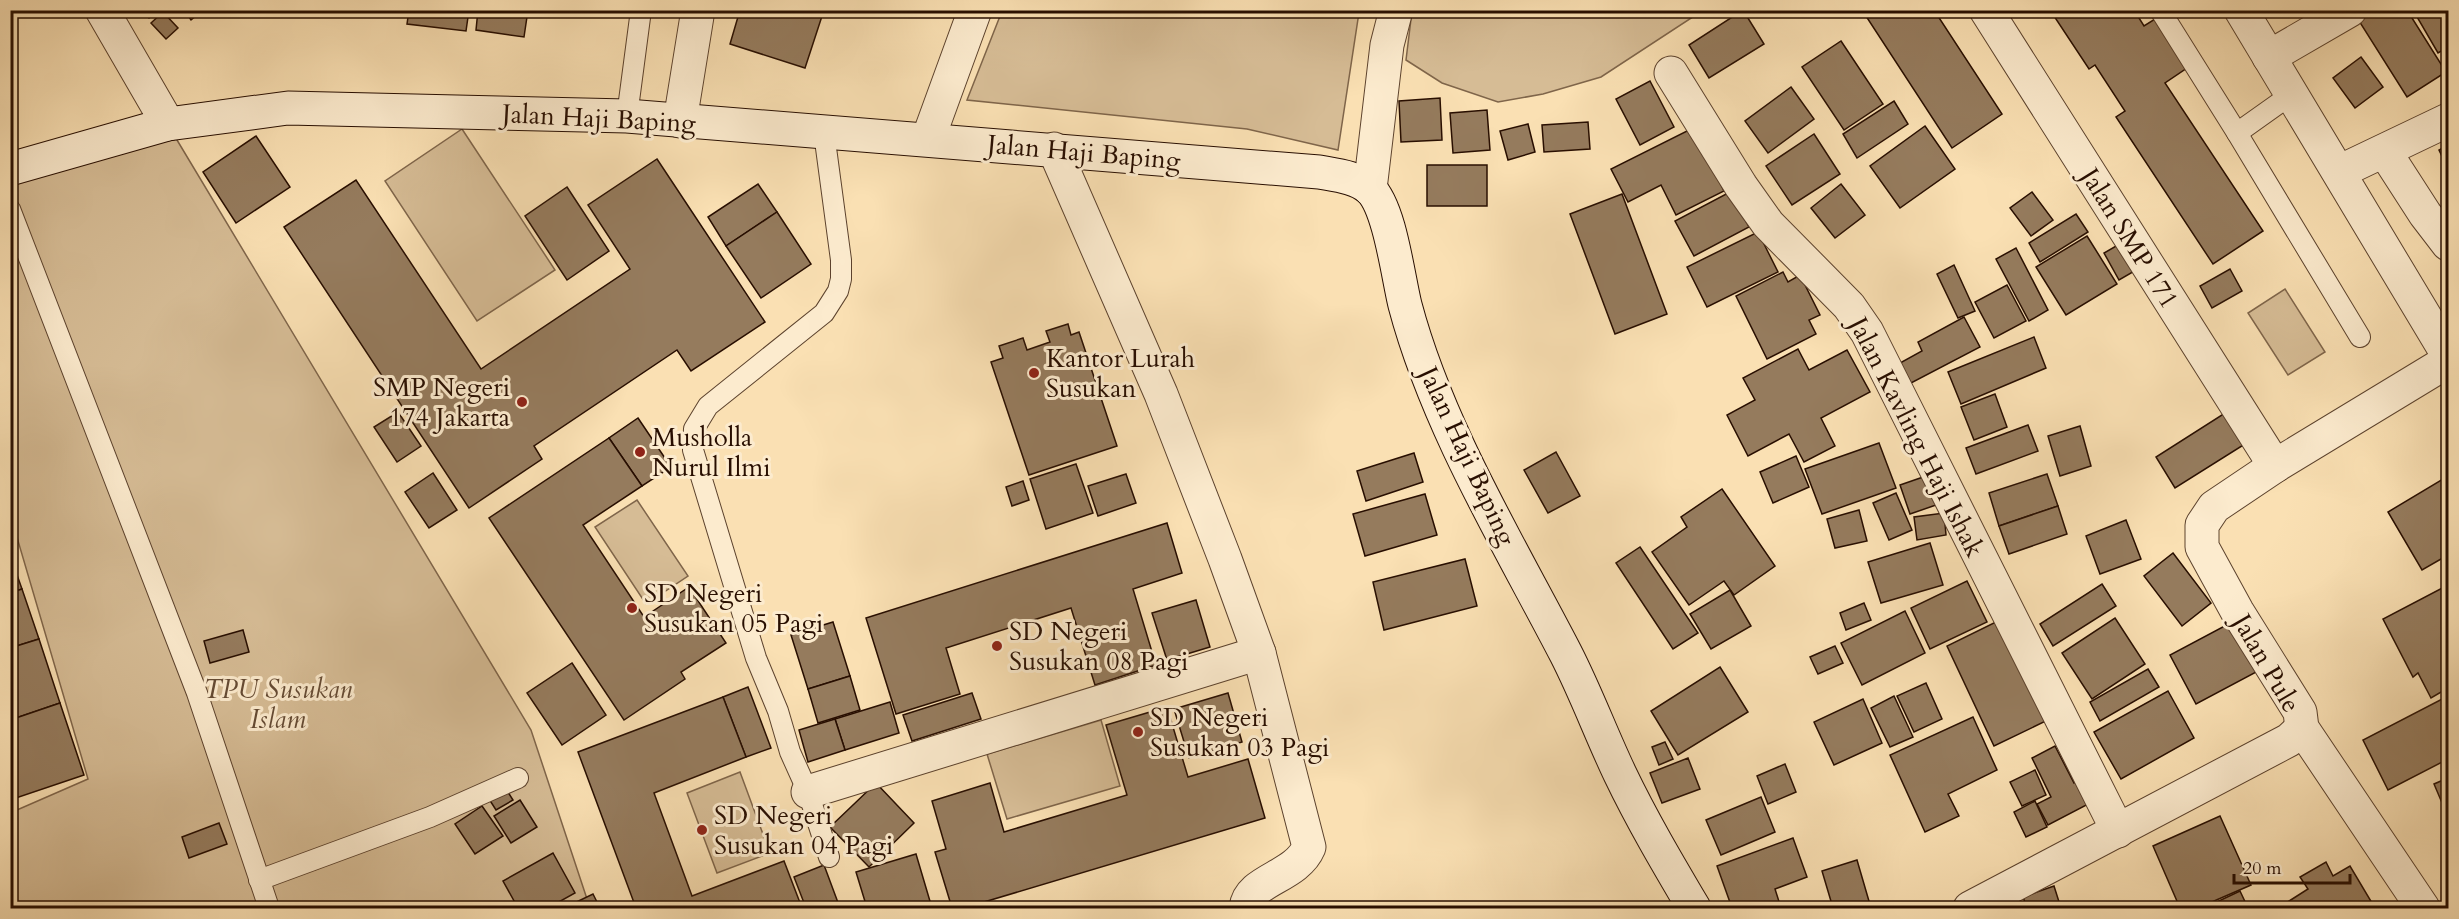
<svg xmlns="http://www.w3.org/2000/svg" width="2459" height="919" font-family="Cardo,serif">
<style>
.green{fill:#d6bc95;stroke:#7f654a;stroke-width:1.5}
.building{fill:#957b5d;stroke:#280e00;stroke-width:1.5}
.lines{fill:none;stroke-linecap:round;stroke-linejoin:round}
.lane-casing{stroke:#5c422d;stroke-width:22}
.street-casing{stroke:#5c422d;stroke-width:35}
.secondary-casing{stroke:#280e00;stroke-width:35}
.lane{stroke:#fcebce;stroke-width:20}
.street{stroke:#fcebce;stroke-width:33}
.secondary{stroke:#fcebce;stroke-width:33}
.poi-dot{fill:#8f2418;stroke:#fcebce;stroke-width:2}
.labels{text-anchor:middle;stroke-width:6;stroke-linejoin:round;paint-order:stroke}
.street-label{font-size:26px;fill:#280e00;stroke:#fcebce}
.poi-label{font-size:26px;fill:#280e00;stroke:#fcebce;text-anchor:start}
.park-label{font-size:26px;font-style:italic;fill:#654b34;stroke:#fcebce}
</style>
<rect width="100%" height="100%" fill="#fae0b3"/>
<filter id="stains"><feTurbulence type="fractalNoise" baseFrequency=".00333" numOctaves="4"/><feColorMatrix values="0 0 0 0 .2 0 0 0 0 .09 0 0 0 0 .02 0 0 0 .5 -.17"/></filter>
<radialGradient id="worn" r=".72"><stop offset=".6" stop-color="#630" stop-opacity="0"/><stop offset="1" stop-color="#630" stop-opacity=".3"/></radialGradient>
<g class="green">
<path d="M1002,11H1361L1358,19L1338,150L1247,129L967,100Z"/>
<path d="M1412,11H1702L1601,77L1543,94L1498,102L1442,83L1406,60Z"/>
<path d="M462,129L555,270L477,321L385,181Z"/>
<path d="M171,130L531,730L590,908H11L10,813L88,779L11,517V179Z"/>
<path d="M2285,289L2325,352L2288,375L2248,313Z"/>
<path d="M637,500L688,576L646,604L595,527Z"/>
<path d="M1101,720L1120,786L1007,819L987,754Z"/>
<path d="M740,772L770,853L717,873L687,793Z"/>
</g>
<g class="building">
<path d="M143,10H160L149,18Z"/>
<path d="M184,10H203L191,20Z"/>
<path d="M409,10H469L466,31L407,24Z"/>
<path d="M478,10H528L524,37L476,30Z"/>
<path d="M740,10H824L805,68L730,44Z"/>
<path d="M1743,10L1764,44L1709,78L1689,45Z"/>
<path d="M1862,10H1934L2002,114L1952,148Z"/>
<path d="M2050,10H2134L2144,26L2155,19L2187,68L2165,83L2263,231L2213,264L2116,117L2125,111L2095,65L2089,69Z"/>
<path d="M2358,10H2407L2446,72L2407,97L2354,13Z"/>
<path d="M2413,10H2448V47L2438,53Z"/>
<path d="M163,12L178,28L166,39L151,23Z"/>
<path d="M1841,41L1883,104L1844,130L1802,67Z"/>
<path d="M2361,57L2383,87L2355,108L2333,78Z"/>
<path d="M1650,81L1674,127L1640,145L1616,99Z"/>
<path d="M1791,87L1814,119L1768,153L1745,121Z"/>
<path d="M10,96L16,112L10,114Z"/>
<path d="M1440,98L1442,140L1401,142L1399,101Z"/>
<path d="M1894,101L1908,124L1857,158L1843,134Z"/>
<path d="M1487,110L1490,150L1453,153L1450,113Z"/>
<path d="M1588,122L1590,149L1544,152L1542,125Z"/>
<path d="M1528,124L1535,152L1508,160L1500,131Z"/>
<path d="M1925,126L1955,169L1900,208L1870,166Z"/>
<path d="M1693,128L1724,191L1676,215L1661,185L1628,202L1611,169Z"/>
<path d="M1814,134L1840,174L1792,205L1766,166Z"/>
<path d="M256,136L290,187L236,223L203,172Z"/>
<path d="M2448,145V169L2439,150Z"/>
<path d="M657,159L765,322L691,371L677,350L534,446L542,459L469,508L284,227L356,180L481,369L630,269L588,205Z"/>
<rect x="1427" y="165" width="60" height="41"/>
<path d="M758,184L777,212L726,246L708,217Z"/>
<path d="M1841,184L1865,215L1835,238L1811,208Z"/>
<path d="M567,187L609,251L567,280L525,216Z"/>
<path d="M1730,192L1749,227L1694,256L1675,221Z"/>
<path d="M2032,192L2053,220L2031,236L2010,208Z"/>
<path d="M1622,194L1667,314L1615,334L1570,214Z"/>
<path d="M777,212L811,264L761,298L726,246Z"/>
<path d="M2076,214L2088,232L2040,262L2029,243Z"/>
<path d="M10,232L17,257L10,259Z"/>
<path d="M1758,232L1778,272L1707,307L1687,267Z"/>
<path d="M2087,236L2117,284L2066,315L2036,267Z"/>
<path d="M2123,242L2138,269L2119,280L2104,253Z"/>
<path d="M2016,248L2048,310L2029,321L1996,259Z"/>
<path d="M1954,265L1975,311L1958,318L1937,274Z"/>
<path d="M2230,269L2242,291L2212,308L2200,286Z"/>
<path d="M1783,272L1788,282L1800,275L1820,315L1809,320L1816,334L1767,359L1736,296Z"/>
<path d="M2007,285L2026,321L1994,338L1975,302Z"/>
<path d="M1964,317L1980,347L1911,383L1900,363L1922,351L1918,342Z"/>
<path d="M1068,324L1071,335L1079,332L1117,446L1029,475L991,362L1003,358L999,346L1023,338L1027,350L1050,342L1046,331Z"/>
<path d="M2034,337L2046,368L1961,404L1948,372Z"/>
<path d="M1798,349L1809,370L1847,350L1870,392L1821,418L1835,446L1804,462L1789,434L1748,456L1727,415L1755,400L1743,378Z"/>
<path d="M1995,394L2007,427L1974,440L1961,407Z"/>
<path d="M398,412L421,446L397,462L374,427Z"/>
<path d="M2225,413L2245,444L2175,488L2156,457Z"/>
<path d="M638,418L671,467L642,486L609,438Z"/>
<path d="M2028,425L2038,451L1976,474L1966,448Z"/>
<path d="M2080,426L2091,466L2060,476L2048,436Z"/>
<path d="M609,438L642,486L583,525L644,617L689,587L726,643L681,672L685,679L624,720L489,518Z"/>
<path d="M1879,443L1896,488L1822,514L1805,469Z"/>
<path d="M1556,452L1580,496L1548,513L1524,470Z"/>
<path d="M1414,453L1423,482L1366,501L1357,471Z"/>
<path d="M1796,456L1809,487L1773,503L1760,472Z"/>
<path d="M1076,464L1093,513L1046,529L1030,479Z"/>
<path d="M433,473L457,510L429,528L405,492Z"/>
<path d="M1126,474L1136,503L1098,516L1088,486Z"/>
<path d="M2047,474L2058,506L1999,526L1989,493Z"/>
<path d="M1926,476L1936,505L1910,514L1900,485Z"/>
<path d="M2448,476V555L2422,570L2388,512Z"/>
<path d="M1023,481L1029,500L1012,506L1006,487Z"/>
<path d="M1722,489L1775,566L1734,595L1724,581L1689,605L1652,552L1687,527L1681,517Z"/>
<path d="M1896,493L1912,530L1889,540L1873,503Z"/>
<path d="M1425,494L1437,535L1365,556L1353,514Z"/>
<path d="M2058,506L2067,534L2009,554L1999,526Z"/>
<path d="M1859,510L1867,541L1835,548L1827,519Z"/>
<path d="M1944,513L1946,535L1917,540L1914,517Z"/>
<path d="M2126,520L2141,559L2100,574L2086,536Z"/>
<path d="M1167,523L1182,573L1133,589L1156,665L1095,685L1071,608L946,648L960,694L896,714L866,618Z"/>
<path d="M1930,543L1943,585L1881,603L1868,562Z"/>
<path d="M1640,547L1698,633L1673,649L1616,563Z"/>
<path d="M2173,553L2211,603L2182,626L2144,576Z"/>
<path d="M10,555L22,589L10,593Z"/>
<path d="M1465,559L1477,606L1384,630L1373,582Z"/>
<path d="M1967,581L1987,622L1930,649L1911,608Z"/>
<path d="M2102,584L2116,606L2053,646L2040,624Z"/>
<path d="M2448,585V688L2431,698L2418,673L2413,677L2383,619Z"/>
<path d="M22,589L39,639L10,648V593Z"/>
<path d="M1730,590L1751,626L1711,649L1690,614Z"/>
<path d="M1196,600L1210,647L1167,660L1152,613Z"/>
<path d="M1864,603L1871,620L1846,630L1840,613Z"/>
<path d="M1905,611L1925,653L1862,685L1841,643Z"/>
<path d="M2004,618L2050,719L1994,746L1947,646Z"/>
<path d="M2115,618L2145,664L2092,699L2062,653Z"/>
<path d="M2234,621L2260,670L2196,704L2170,655Z"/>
<path d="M833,622L850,676L808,689L791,635Z"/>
<path d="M243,630L249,652L210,663L204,641Z"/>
<path d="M39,639L60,703L10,720V648Z"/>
<path d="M1835,646L1843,663L1818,674L1810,657Z"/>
<path d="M572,663L606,715L562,745L527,693Z"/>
<path d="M1720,667L1748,712L1678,755L1651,711Z"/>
<path d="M2148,669L2159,687L2100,721L2090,702Z"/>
<path d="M850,676L860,710L818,723L808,689Z"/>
<path d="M1926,683L1942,719L1914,732L1897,696Z"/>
<path d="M748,687L771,748L746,757L723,697Z"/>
<path d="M2168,691L2194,738L2121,779L2094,732Z"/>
<path d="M972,693L981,719L912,741L903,715Z"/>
<path d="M1228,693L1242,742L1189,758L1174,709Z"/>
<path d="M1894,696L1913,737L1890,747L1871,708Z"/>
<path d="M2448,696V759L2388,790L2363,740Z"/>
<path d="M723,697L746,757L654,793L692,896L784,861L802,908H636L578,752Z"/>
<path d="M1863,699L1882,743L1834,765L1814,722Z"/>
<path d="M890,702L899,733L845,750L835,719Z"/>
<path d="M60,703L84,775L10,800V720Z"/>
<path d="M1167,707L1188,777L1248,759L1265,818L964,908H952L935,852L946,849L932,801L990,783L1004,832L1127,795L1106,725Z"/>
<path d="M1973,717L1997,770L1948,794L1959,816L1925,832L1890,755Z"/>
<path d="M835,719L845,750L808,762L799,730Z"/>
<path d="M1665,742L1673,759L1659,765L1652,747Z"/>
<path d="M2055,746L2074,783L2089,776L2098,799L2048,825L2037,804L2051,797L2032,758Z"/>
<path d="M1688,758L1700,789L1662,803L1650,773Z"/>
<path d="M1785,764L1796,792L1768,804L1757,776Z"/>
<path d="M2035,770L2046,795L2022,806L2010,782Z"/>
<path d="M2448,778V817L2434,784Z"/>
<path d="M876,783L914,823L869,867L830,827Z"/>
<path d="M506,789L513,800L496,810L489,799Z"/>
<path d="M1761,797L1775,832L1721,855L1706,820Z"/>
<path d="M520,800L537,827L511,843L494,816Z"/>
<path d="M2035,801L2047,827L2026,837L2014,812Z"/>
<path d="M482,806L503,836L475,854L455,824Z"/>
<path d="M2220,816L2251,885L2198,908H2180L2153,846Z"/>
<path d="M219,823L227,844L189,858L182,837Z"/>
<path d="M1793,838L1807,877L1775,889L1781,908H1732L1717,866Z"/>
<path d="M553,853L575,893L548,908H518L503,881Z"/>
<path d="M916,854L932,908H867L856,872Z"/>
<path d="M1857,860L1871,908H1833L1822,871Z"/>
<path d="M2326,862L2333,876L2350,866L2375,908H2290L2286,903L2308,889L2300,877Z"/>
<path d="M824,865L840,908H806L794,877Z"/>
<path d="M2054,886L2060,905L2048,908H2027L2023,897Z"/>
<path d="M2240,891L2248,908H2204Z"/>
<path d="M593,894L600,908H567L566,907Z"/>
</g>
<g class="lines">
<defs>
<g id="lane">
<path d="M2160,10L2237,133L2360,337"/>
<path d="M627,116L641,10"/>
<path d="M824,133L841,260V279L838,291L824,313L708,406L694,429L693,450L756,658L778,711L790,752L808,792L829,857"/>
<path d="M2237,133L2292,94"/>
<path d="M10,209L197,693L269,908"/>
<path d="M259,880L430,817L518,778"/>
</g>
<g id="street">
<path d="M102,10L168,124"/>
<path d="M1986,10L2275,466"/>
<path d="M2241,10L2448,355"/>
<path d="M2269,57L2350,10"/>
<path d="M1671,73L1741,186L1768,224L1849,306L1867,332L2118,831"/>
<path d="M680,121L698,10"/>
<path d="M928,139L975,10"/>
<path d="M1054,149L1161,394L1225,559L1259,653L1309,847C1296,878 1249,879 1246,908"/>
<path d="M2385,152L2425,214L2448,244"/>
<path d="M2339,172L2448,120"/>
<path d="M1370,189L1387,45L1396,10"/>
<path d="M808,792L1259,653"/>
<path d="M1970,908L2289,740L2302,728"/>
<path d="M2423,908L2302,728L2300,712L2237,611L2202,547V525L2214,507L2275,466L2448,361"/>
</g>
<path id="secondary" d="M10,169L168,124L288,108L627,116L1319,172C1335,175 1357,177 1370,189C1390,208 1398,277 1405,305C1437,426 1509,544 1566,654C1586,693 1601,734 1620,774C1642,820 1668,864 1694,908"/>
</defs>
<use href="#lane" class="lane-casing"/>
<use href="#street" class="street-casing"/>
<use href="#secondary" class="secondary-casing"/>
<use href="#lane" class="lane"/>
<use href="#street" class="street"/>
<use href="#secondary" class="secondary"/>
</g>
<g class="poi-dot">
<circle cx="1034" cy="373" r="6"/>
<circle cx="522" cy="402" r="6"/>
<circle cx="640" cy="452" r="6"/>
<circle cx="632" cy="608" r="6"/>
<circle cx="997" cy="646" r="6"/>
<circle cx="1138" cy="732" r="6"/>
<circle cx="702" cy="830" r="6"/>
</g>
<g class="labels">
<g class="street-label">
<text transform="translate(599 118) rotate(3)" y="9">Jalan Haji Baping</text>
<text transform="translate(1084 152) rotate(5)" y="9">Jalan Haji Baping</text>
<text transform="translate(2130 238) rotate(58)" y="9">Jalan SMP 171</text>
<text transform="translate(1917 437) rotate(63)" y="9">Jalan Kavling Haji Ishak</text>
<text transform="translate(1468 456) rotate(65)" y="9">Jalan Haji Baping</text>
<text transform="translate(2267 663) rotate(60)" y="9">Jalan Pule</text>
</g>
<g class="poi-label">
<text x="1046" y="367">Kantor Lurah<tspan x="1046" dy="30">Susukan</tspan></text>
<text x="510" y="396" text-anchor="end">SMP Negeri<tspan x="510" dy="30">174 Jakarta</tspan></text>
<text x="652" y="446">Musholla<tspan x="652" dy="30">Nurul Ilmi</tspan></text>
<text x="644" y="602">SD Negeri<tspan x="644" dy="30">Susukan 05 Pagi</tspan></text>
<text x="1009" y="640">SD Negeri<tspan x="1009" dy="30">Susukan 08 Pagi</tspan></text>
<text x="1150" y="726">SD Negeri<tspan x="1150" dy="30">Susukan 03 Pagi</tspan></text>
<text x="714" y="824">SD Negeri<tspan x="714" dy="30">Susukan 04 Pagi</tspan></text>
</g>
<g class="park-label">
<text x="278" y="698">TPU Susukan<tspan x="278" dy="30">Islam</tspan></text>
</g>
</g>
<rect width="2459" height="919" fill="none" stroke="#fae0b3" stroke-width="36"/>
<rect x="12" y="12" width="2435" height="895" fill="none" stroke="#280e00" stroke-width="3"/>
<rect x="18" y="18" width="2423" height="883" fill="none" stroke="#280e00" stroke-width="1.5"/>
<path d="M2234 874v9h116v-9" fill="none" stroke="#280e00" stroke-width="3"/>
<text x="2243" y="874" font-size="18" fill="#280e00" stroke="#fcebce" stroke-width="4.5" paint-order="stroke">20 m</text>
<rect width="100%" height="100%" filter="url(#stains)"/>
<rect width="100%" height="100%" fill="url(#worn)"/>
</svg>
